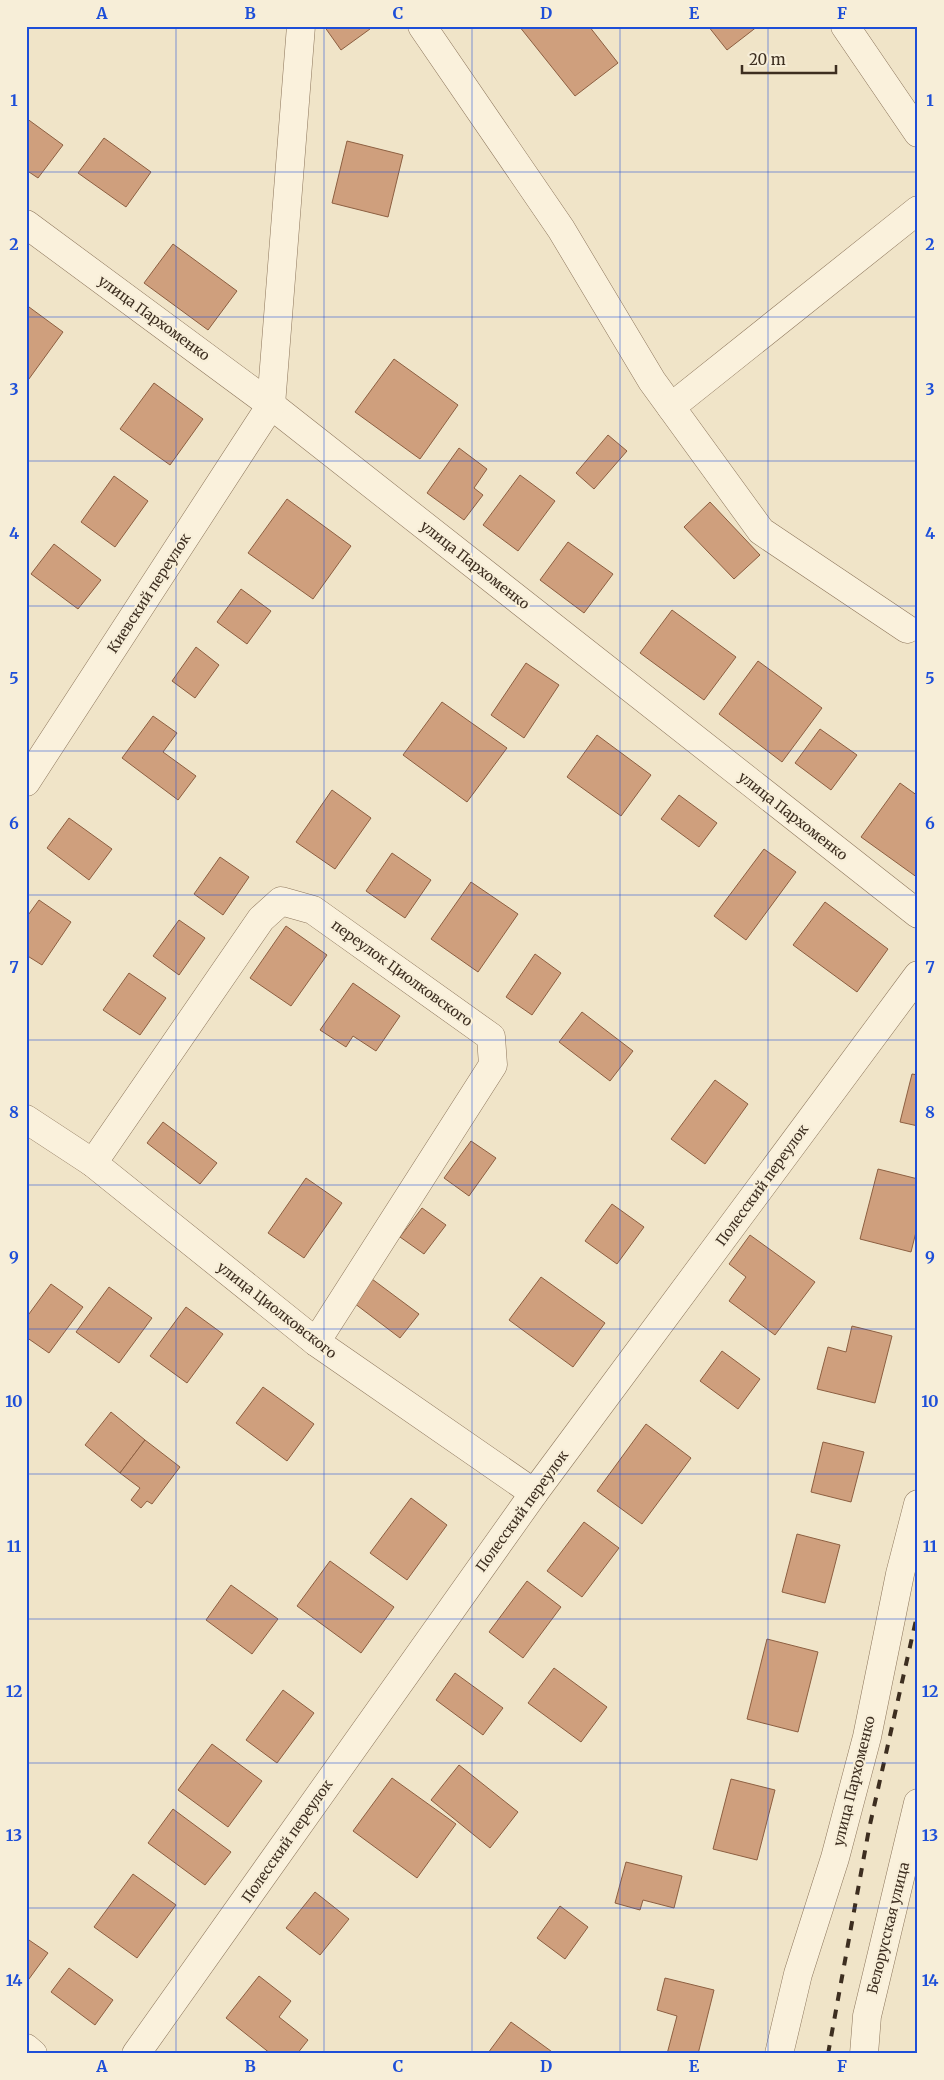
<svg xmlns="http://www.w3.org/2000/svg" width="944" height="2080" font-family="Merriweather,serif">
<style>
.building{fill:#cf9f7d;stroke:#8d5f41}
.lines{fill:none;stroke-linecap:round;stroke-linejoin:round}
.minor-casing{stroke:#8d765c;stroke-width:29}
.minor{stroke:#faf1dc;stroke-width:28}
.rail{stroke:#3d2e20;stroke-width:4;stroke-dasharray:9 9;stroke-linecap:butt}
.grid{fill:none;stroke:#1d4ed8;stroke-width:1;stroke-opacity:0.55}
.labels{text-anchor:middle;stroke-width:4.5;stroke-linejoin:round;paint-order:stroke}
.street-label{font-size:14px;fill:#3d2e20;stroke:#f7eed8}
.neatline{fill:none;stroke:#1d4ed8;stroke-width:2}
.grid-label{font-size:16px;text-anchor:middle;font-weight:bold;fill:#1d4ed8}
</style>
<rect width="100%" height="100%" fill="#f0e4c8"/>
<g class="building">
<path d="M324,26H369L370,29L341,50Z"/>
<path d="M519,26H589L618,63L575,96Z"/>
<path d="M708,26H758L727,50Z"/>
<path d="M26,118L63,145L38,178L26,170Z"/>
<path d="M104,138L151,172L126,207L78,173Z"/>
<path d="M347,141L403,155L388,217L332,203Z"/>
<path d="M173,244L237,291L208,330L144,283Z"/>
<path d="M29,307L63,332L26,383V311Z"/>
<path d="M394,359L458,405L420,459L355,412Z"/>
<path d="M154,383L203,419L170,465L120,429Z"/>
<path d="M608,435L627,451L594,489L576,473Z"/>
<path d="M459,448L487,469L474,488L483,495L464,520L427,493Z"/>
<path d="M520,475L555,501L518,551L483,525Z"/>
<path d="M114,476L148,501L115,547L81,522Z"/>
<path d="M287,499L351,546L313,599L248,553Z"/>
<path d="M710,502L760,555L734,579L684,527Z"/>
<path d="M568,542L613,574L584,613L540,580Z"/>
<path d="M54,544L101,580L78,609L31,574Z"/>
<path d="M241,589L271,611L247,644L217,622Z"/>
<path d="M672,610L736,657L704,700L640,653Z"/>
<path d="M196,647L219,665L195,698L172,681Z"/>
<path d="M758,661L822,708L782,762L719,714Z"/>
<path d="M526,663L559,685L524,738L491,715Z"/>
<path d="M442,702L507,748L467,802L403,755Z"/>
<path d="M153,716L177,733L163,752L196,776L178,800L122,758Z"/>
<path d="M820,729L857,755L831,790L795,763Z"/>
<path d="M597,735L651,775L621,816L567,777Z"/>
<path d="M900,783L918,796V878L861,837Z"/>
<path d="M332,790L371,818L335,869L296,842Z"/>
<path d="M679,795L717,823L699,847L661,819Z"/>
<path d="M69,818L112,849L89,880L47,848Z"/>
<path d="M764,849L796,872L746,940L714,916Z"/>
<path d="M392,853L431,880L405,918L366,891Z"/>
<path d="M220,857L249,877L223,915L194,894Z"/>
<path d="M471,882L518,914L478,972L431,939Z"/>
<path d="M39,900L71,922L42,965L26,955V918Z"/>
<path d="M825,902L888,949L857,992L793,945Z"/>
<path d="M179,920L205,938L179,975L153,956Z"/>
<path d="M286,926L327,955L291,1006L250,978Z"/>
<path d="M535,954L561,973L532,1015L506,997Z"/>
<path d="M129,973L166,998L140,1035L103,1010Z"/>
<path d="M353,983L400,1016L376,1051L353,1036L346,1047L320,1030Z"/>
<path d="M582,1012L633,1051L610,1081L559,1042Z"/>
<path d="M912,1074L918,1075V1126L900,1122Z"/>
<path d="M715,1080L748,1104L705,1164L671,1139Z"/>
<path d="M163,1122L217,1163L200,1184L147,1143Z"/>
<path d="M471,1141L496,1158L469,1196L444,1178Z"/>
<path d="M878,1169L918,1179V1224L911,1252L860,1239Z"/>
<path d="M306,1178L342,1203L304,1258L268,1233Z"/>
<path d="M612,1204L644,1227L617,1264L585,1241Z"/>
<path d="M422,1208L446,1225L424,1254L400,1237Z"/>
<path d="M750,1235L815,1282L775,1335L729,1301L746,1277L729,1264Z"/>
<path d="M541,1277L605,1323L573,1367L509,1320Z"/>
<path d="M372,1279L419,1314L400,1338L354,1303Z"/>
<path d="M51,1284L83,1307L49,1353L26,1337V1318Z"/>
<path d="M109,1287L152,1318L119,1363L76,1332Z"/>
<path d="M186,1307L223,1334L187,1383L150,1356Z"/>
<path d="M852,1326L892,1336L875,1403L817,1389L828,1347L846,1352Z"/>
<path d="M722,1351L760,1379L738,1409L700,1381Z"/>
<path d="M263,1387L314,1424L287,1461L236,1423Z"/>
<path d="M111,1412L145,1440L120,1473L85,1445Z"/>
<path d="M646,1424L691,1458L642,1524L597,1491Z"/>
<path d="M145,1440L180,1467L152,1504L147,1501L141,1508L131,1500L140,1488L120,1473Z"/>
<path d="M823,1442L864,1452L851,1502L811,1492Z"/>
<path d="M411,1498L447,1525L407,1580L370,1553Z"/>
<path d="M584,1522L619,1548L582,1597L547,1571Z"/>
<path d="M797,1534L840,1545L825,1603L782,1592Z"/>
<path d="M330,1561L394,1607L361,1653L297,1606Z"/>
<path d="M527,1581L561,1607L523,1658L489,1632Z"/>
<path d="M231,1585L278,1619L252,1654L206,1620Z"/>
<path d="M767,1639L818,1652L798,1732L747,1719Z"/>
<path d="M554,1668L607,1707L581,1742L528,1703Z"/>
<path d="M455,1673L503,1708L483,1735L436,1700Z"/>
<path d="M283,1690L314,1713L277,1763L246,1740Z"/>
<path d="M212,1744L262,1781L228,1827L178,1790Z"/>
<path d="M459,1765L518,1812L490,1848L431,1800Z"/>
<path d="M392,1778L456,1824L417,1878L353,1831Z"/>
<path d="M731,1779L775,1790L757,1860L713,1849Z"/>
<path d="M173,1809L231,1852L205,1885L148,1843Z"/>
<path d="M626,1862L682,1876L674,1908L643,1900L640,1910L615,1903Z"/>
<path d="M133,1874L176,1905L137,1958L94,1927Z"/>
<path d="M315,1892L349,1919L320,1955L286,1928Z"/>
<path d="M560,1906L588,1927L565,1959L537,1938Z"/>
<path d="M26,1938L48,1953L26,1983Z"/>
<path d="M69,1968L113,2000L95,2025L51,1992Z"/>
<path d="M259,1976L291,2001L279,2017L308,2040L297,2054H271L226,2018Z"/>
<path d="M665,1978L714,1990L698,2054H667L677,2016L657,2010Z"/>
<path d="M511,2022L555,2054L488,2053Z"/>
</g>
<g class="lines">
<defs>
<g id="minor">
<path d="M422,26L561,229L652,381L761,531L907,629"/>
<path d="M845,26L918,133"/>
<path d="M26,224L271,405L918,914"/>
<path d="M671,407L918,210"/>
<path d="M26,782L271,405L301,26"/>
<path d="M26,1119L93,1163L316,1342L534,1493"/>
<path d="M93,1163L261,919L281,901L313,910L491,1037L493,1065L316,1342"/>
<path d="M26,2048L33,2054"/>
<path d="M136,2054L534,1493L918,975"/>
<path d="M779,2054L798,1974L835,1858L867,1737L900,1574L918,1504"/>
<path d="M864,2054L867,2016L918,1803"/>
</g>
</defs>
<use href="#minor" class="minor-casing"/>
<use href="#minor" class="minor"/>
<path class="rail" d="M828,2054L869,1829L918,1611"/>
</g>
<path class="grid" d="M176,26V2054M324,26V2054M472,26V2054M620,26V2054M768,26V2054M26,172H918M26,317H918M26,461H918M26,606H918M26,751H918M26,895H918M26,1040H918M26,1185H918M26,1329H918M26,1474H918M26,1619H918M26,1763H918M26,1908H918"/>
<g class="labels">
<g class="street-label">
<text transform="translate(154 318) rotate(36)" y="5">улица Пархоменко</text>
<text transform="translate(475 565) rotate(38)" y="5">улица Пархоменко</text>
<text transform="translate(149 593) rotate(-57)" y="5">Киевский переулок</text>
<text transform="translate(793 816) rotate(38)" y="5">улица Пархоменко</text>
<text transform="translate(402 973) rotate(36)" y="5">переулок Циолковского</text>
<text transform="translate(762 1185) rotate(-54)" y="5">Полесский переулок</text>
<text transform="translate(277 1310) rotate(38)" y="5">улица Циолковского</text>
<text transform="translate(522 1511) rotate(-54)" y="5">Полесский переулок</text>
<text transform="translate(854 1781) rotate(-76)" y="5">улица Пархоменко</text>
<text transform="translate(287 1841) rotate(-55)" y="5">Полесский переулок</text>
<text transform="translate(888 1928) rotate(-76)" y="5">Белорусская улица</text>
</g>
</g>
<rect width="944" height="2080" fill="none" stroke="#f7eed8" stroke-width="55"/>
<path d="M742 65v8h94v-8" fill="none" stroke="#3d2e20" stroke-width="2.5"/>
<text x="749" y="65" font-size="15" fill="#3d2e20" stroke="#f7eed8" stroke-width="4" paint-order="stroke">20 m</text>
<rect x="28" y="28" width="888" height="2024" class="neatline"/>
<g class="grid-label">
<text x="102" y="19">A</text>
<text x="250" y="19">B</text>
<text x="398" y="19">C</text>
<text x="546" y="19">D</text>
<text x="694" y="19">E</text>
<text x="842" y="19">F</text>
<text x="14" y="106">1</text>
<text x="930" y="106">1</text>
<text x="14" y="250">2</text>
<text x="930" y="250">2</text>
<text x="14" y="395">3</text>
<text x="930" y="395">3</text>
<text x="14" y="539">4</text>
<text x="930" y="539">4</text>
<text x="14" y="684">5</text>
<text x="930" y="684">5</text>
<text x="14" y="829">6</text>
<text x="930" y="829">6</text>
<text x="14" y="973">7</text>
<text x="930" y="973">7</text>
<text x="14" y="1118">8</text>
<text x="930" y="1118">8</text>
<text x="14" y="1263">9</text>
<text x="930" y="1263">9</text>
<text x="14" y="1407">10</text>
<text x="930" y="1407">10</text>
<text x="14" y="1552">11</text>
<text x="930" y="1552">11</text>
<text x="14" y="1697">12</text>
<text x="930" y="1697">12</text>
<text x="14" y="1841">13</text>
<text x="930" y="1841">13</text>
<text x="14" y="1986">14</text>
<text x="930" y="1986">14</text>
<text x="102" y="2072">A</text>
<text x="250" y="2072">B</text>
<text x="398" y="2072">C</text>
<text x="546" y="2072">D</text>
<text x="694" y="2072">E</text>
<text x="842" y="2072">F</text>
</g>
</svg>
